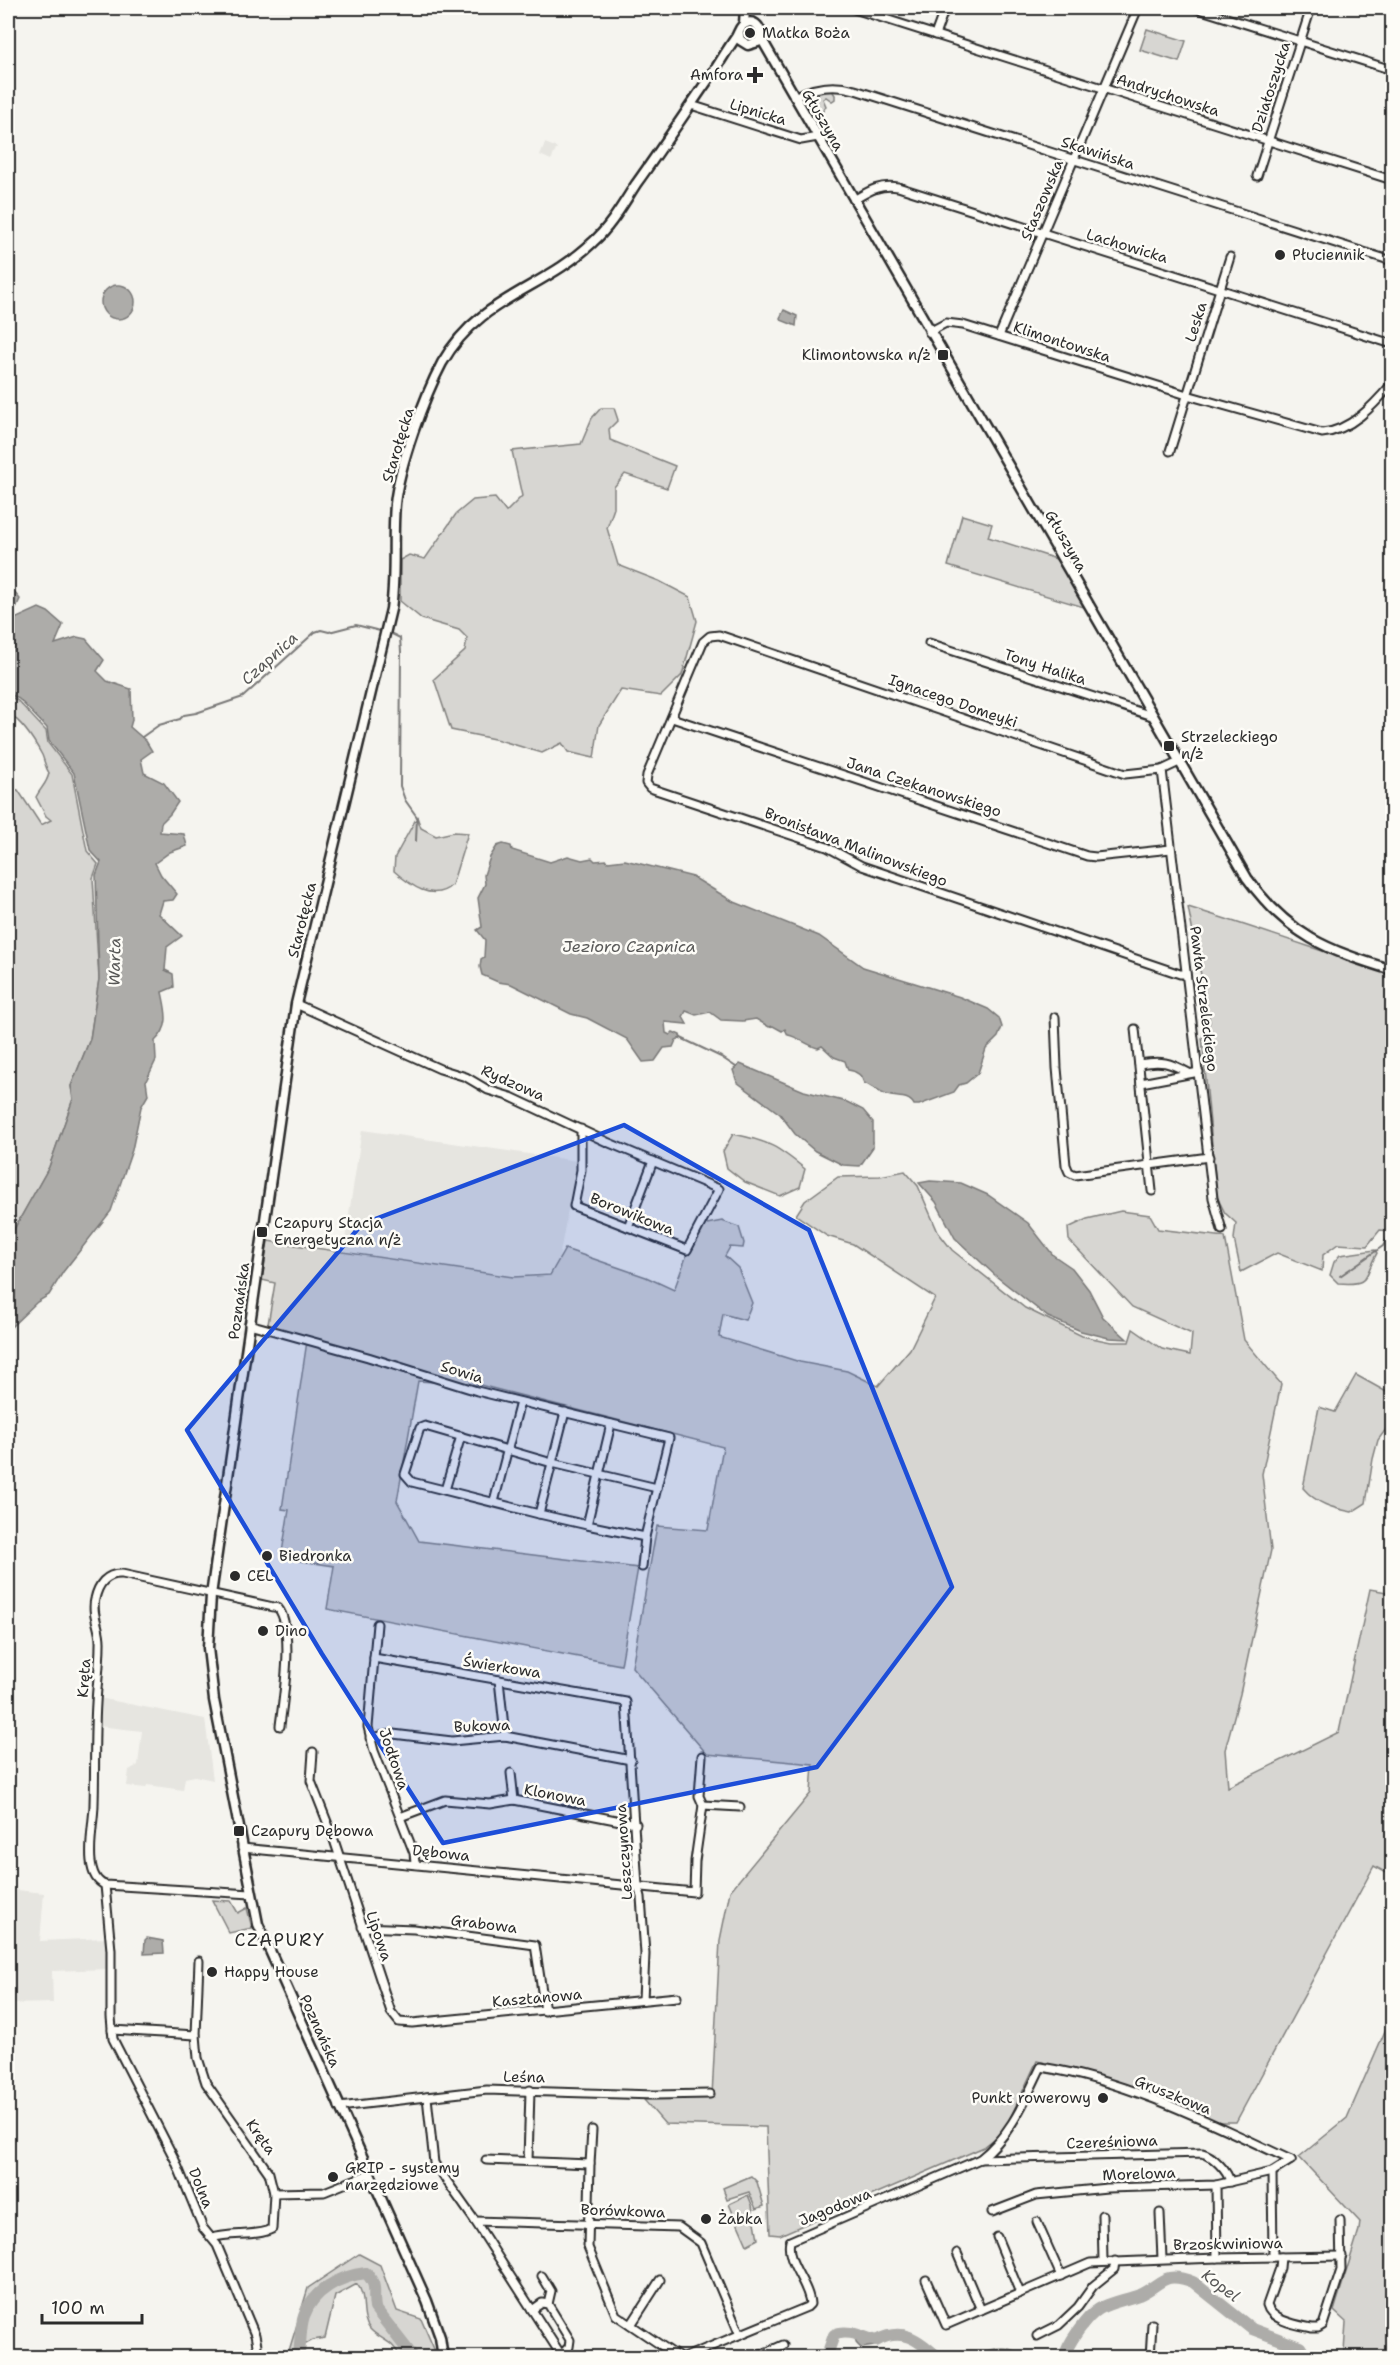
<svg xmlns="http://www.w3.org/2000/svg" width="1400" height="2365" font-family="'Shantell Sans',sans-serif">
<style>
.built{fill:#e6e5e0}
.green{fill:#d7d6d2;stroke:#81807e;stroke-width:1.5}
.water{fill:#adaca9;stroke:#797877;stroke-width:1.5}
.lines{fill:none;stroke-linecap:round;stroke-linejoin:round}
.stream{stroke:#797877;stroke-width:2}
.river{stroke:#adaca9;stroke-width:12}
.minor-casing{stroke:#2b2b2b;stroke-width:11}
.tertiary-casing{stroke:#2b2b2b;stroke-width:13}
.minor{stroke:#fdfcf7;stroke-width:7}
.tertiary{stroke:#fdfcf7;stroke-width:8}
.marked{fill:#1d4ed8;fill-opacity:0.2;stroke:#1d4ed8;stroke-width:4.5;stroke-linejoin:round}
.poi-dot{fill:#2b2b2b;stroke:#fdfcf7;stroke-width:2}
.labels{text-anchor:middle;stroke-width:5;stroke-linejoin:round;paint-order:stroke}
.poi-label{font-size:15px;fill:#2b2b2b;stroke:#fdfcf7;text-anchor:start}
.street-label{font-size:15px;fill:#2b2b2b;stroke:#fdfcf7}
.water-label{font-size:16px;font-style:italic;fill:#585857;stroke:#fdfcf7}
.quarter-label{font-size:18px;letter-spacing:1.5px;fill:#2b2b2b;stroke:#fdfcf7}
</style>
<rect width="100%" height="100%" fill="#f5f4ef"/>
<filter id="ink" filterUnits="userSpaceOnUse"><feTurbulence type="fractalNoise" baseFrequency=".0167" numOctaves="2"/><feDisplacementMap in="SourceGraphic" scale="12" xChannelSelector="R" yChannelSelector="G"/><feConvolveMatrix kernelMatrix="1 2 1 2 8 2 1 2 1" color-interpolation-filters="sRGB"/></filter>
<g filter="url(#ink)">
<g class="built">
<path d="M545,143L557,148L551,160L540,155Z"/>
<path d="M362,1130L577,1161L559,1258L550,1273L513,1276L343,1252Z"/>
<path d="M99,1698L205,1719L213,1780L195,1776L185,1778L183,1790L147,1785L146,1788L127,1786L129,1770L138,1765L142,1731L98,1726Z"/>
<path d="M8,1889L44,1893L40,1941L107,1938L108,1969L52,1971L53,2003L8,2004Z"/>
</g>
<g class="green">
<path d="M1147,29L1186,41L1179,62L1140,50Z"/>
<path d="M831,89L835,95V99L832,101L826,97L823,99L826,106L823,111L818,114L814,112L806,98L807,93Z"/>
<path d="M601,408H614L618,420L609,429L610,440L675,466L667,488L625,474L614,487V508L607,528L618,565L659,581L690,597L697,621L682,675L661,696L621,690L599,725L594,758L568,752L562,743L542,753L499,740L451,730L434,679L465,651L467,638L459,630L422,619L400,601V560L409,555L425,559L456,514L473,500L495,498L506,512L522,496L512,451L581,444L592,418Z"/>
<path d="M962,515L992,524L988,537L1056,559L1087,608L948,566Z"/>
<path d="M8,695L18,701L46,731L48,743L72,774L87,851L98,864L93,878L99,979L90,1039L71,1086L73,1099L49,1167L8,1240V1186L10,1180L8,1182V1134L14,1102L8,1100V803L10,799L8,797V790L13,789L18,790L41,825L51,820L46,816L36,797C41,787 47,784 49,773C45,767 45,762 42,755C34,740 22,722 8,713Z"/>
<path d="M417,817L421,828L436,836L454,832L468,833L452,885C433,903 410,885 394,871L395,857Z"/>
<path d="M1188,907C1256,928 1324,952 1392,974V1231L1380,1230L1367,1246L1338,1244L1323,1255L1322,1271L1277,1253L1241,1272L1234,1239L1236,1223L1225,1213L1217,1197L1202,1038L1210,1022Z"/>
<path d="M733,1134C769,1141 778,1147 805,1169L800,1187L780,1196L745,1182L727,1168L723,1151Z"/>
<path d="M905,1171L918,1186L938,1232L952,1250L1025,1308L1082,1336L1111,1342H1129L1133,1329L1162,1349L1190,1355L1192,1334L1132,1307L1069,1240L1068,1228L1087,1219L1121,1211L1150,1215L1158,1229L1225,1237L1244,1340L1281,1384L1262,1474L1271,1550L1240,1694L1225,1750L1228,1787L1339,1732L1370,1589L1392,1593V1876L1374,1866L1236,2122H1218L1160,2097L1102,2078L1037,2061L1004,2131L984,2147L780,2235L770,2234L766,2127L665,2124L644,2100L712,2096L720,1940L730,1891L811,1793L813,1764L707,1754L632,1667L657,1526L708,1530L723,1447L480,1385L418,1381L397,1501L419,1541L638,1568L621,1665L327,1609L334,1566L281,1558L289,1510L282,1509L307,1341L267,1330L275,1283L262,1280L268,1241L513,1277L550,1275L565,1249L646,1277L674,1290L689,1249L702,1225L722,1221L739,1227L744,1243L743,1248L730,1247L725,1256L738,1268L752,1303L745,1320L723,1314L719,1337L800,1362L847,1371L878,1386L910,1349L935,1298L853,1244L827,1236L796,1215L805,1201L838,1177L880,1176Z"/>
<path d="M1375,1250L1377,1253C1363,1277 1372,1286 1338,1283L1330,1275L1334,1262L1340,1255Z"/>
<path d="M1356,1375L1392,1395V1421L1378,1440L1373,1459L1366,1503L1352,1512C1332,1508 1317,1504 1303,1488L1319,1407L1335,1412Z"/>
<path d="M212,1900L231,1901L238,1913L247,1908L252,1928L229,1933Z"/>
<path d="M1392,2015V2357H1340L1344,2352L1346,2322L1334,2311L1359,2230L1360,2222L1299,2157L1347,2118Z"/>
<path d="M751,2176L757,2182L764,2206L756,2209L749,2192L727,2199L723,2188Z"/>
<path d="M748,2195L752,2205L758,2239L747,2245L729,2204Z"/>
<path d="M359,2254L380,2265L397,2311L421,2319L434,2349L435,2357H400C393,2340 380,2340 370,2329C359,2316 368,2297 357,2284L335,2296L325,2338L313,2340L288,2354L308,2288Z"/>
</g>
<g class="water">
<circle cx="118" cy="302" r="17"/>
<path d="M784,310L797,316L796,326L781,320L780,318Z"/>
<path d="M8,585L20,599L14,612L15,619L39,608L48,612L63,625L55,644L77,637L86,639L104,660L97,671L107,681L131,689L132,720L130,727L146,741L152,751L141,759L144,773L164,783L178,802L170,814L161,823L160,832L184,834L187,846L170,852L155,863L161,875L177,894L173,900L163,901L159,914L182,936L167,947L165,970L173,974L174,987L162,992C166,1012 171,1026 155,1041L156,1060L146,1081L148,1095L141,1107L132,1150L111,1211L63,1272L49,1295L37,1302L11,1327L8,1333V1240L49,1167L73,1099L71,1086L90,1039L99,979L96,875L101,862L90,850L74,773L49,741L47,728L19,699L8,693Z"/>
<path d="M503,844L511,846L512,850L550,862L568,856L582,860L592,858L595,861L607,860L608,862L625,860L693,877L732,901L819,936L863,967L960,997L988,1009L999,1018L1002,1027L998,1037L986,1049L978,1073L966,1083L959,1085L954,1092L919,1105H914C909,1095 897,1098 887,1095C879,1093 872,1086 864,1083C862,1075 856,1071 848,1070L845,1061L834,1057L822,1046L818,1048C806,1045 799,1037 788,1035L785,1029L782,1031L773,1026L769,1027L756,1019L743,1021L721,1020L710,1012L696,1015L686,1011L683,1017L687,1024L665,1022L666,1033L670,1035L673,1032L680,1035L681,1038L676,1040L673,1047L664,1048L655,1061L643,1062L627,1039L587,1018L571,1014L511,984L498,982L482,975L480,967L481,959L484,957L485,940L477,930L482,927L478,898L485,884L484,875L490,857L497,846Z"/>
<path d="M740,1064L804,1091L847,1102L863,1110L873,1122V1147L860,1166L843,1165L815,1151L795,1134L780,1114L737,1082L733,1070Z"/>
<path d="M930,1181L961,1183L988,1195L1028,1223L1053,1255L1072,1268L1089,1290L1103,1317L1127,1339L1109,1338L1081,1331L1048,1317L997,1277L955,1238L936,1202L919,1183Z"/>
<path d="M147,1938L163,1941L164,1953L144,1954L145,1940Z"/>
<path d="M857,2330L878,2337L874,2346L861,2348L857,2344L853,2333Z"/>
</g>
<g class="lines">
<g class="stream">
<path d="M392,634L400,638L401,652L400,786L405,800L417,817L416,841"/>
<path d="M142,737L159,725L180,719L184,715L196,713L243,697L315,632L321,630L329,632L356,625L380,631"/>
<path d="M681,1038L721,1057L736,1067"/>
<path d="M1340,1276L1383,1246L1392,1230"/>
</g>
<g class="river">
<path d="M294,2358L299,2353C301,2341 300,2327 304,2316C313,2290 340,2276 366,2273C379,2287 372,2291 375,2308L414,2358"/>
<path d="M826,2358L834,2335C847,2328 863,2337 876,2341C903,2326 918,2340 939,2358"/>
<path d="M984,2358C996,2352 1005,2351 1017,2358"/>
<path d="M1064,2358C1067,2344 1087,2316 1099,2309C1111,2302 1126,2300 1139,2295C1162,2285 1162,2270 1193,2282L1252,2329L1300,2347L1307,2358"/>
</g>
<defs>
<g id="minor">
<path d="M851,8L1392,180"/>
<path d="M1195,8L1392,70"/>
<path d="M935,35L945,8"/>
<path d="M794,97C813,87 834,84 855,90L1392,261"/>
<path d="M691,105L801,140L818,137"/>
<path d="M1257,176L1311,8"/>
<path d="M854,200C869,191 879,184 898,187L1392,344"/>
<path d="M929,332L946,323L963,325L1187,395L1322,433C1350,431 1373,406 1391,385"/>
<path d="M999,336L1138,8"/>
<path d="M1170,451L1230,257"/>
<path d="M929,643L1152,716"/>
<path d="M672,718L1087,856L1096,857L1171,849"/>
<path d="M1179,762L1162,770L1125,774L719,635L710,636L703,642L647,775L646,783L650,788L827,847L862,866L1180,974H1186"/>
<path d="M1162,770L1213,1198L1222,1230"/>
<path d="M296,1004L440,1069L466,1077L488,1090L511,1097L607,1142L719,1189L687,1250L574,1206L581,1170V1129"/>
<path d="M1055,1017L1057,1068L1066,1165L1069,1172L1075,1175L1209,1157"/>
<path d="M1135,1029L1152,1191"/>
<path d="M1139,1064C1162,1060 1169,1062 1189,1073"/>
<path d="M1141,1083L1199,1072"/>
<path d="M628,1227L653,1161"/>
<path d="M249,1324L368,1357L477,1391L669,1438L645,1537L642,1567"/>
<path d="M565,1412L539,1514L587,1525L611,1424"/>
<path d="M445,1490L461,1436"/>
<path d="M494,1502L520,1402"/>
<path d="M539,1514L412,1482L405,1474L420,1428L425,1426L552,1463L657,1488"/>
<path d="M587,1525L645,1537"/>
<path d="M377,1624L368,1727L374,1751L414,1853L415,1863"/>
<path d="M374,1658L626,1702L638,1886L641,1897L645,1954L643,2000"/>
<path d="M499,1680L505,1736"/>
<path d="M370,1738L393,1734L452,1741L505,1736L631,1760"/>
<path d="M313,1752L311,1781L333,1837L391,2012L399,2022L412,2023L677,1997"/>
<path d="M702,1756L699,1796L703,1805"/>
<path d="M511,1773L514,1800"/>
<path d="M400,1817L445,1800L490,1804L514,1800L636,1824"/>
<path d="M242,1848L694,1892L695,1861L703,1805L740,1807"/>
<path d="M105,1885L111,1950V2017L113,2039L175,2160L203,2228L217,2245L255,2335L257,2345L254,2358"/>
<path d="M251,1894L105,1885C81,1876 94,1826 94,1804C95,1771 94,1737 96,1703C97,1683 100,1664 100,1644C101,1628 91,1615 95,1599C98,1585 106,1573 122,1574L278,1608C295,1628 283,1700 280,1726"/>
<path d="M362,1927L414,1929L535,1945L545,2011"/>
<path d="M112,2030L196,2035L198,2058L206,2083L269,2173L274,2193L272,2229C257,2237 230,2232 212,2238"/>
<path d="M196,2035L199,1961"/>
<path d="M427,2097L434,2163L475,2221L563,2358"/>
<path d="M339,2107L487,2090L655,2095L710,2094"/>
<path d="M980,2159L1202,2153C1212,2155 1228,2171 1230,2182"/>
<path d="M486,2160L590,2164L592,2130"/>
<path d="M528,2161L530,2090"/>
<path d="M590,2164L588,2247L616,2315L680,2358"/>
<path d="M1272,2172L1273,2257"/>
<path d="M1216,2185L1217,2258"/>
<path d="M274,2193L324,2192L369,2174"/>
<path d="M992,2212L1036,2195L1107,2188L1216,2185L1272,2172L1291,2160"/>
<path d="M1160,2213L1162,2259"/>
<path d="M1102,2215L1103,2261"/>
<path d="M475,2221L679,2227L701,2243L740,2335"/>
<path d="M1037,2222L1061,2276"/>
<path d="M997,2237L1020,2293"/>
<path d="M957,2253L981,2310"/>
<path d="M1281,2257L1280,2268L1267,2305C1271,2321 1298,2325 1312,2328H1318L1323,2325L1341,2270L1340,2220"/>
<path d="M542,2276L551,2291L548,2304"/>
<path d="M926,2280L946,2325L1090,2263L1217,2258L1342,2256"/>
<path d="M532,2310L542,2303L548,2304L570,2340L569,2347L561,2355"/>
<path d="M631,2325L660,2280"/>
<path d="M1037,2336L1059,2325L1078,2307L1093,2286L1114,2269L1115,2261"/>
<path d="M443,2355L454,2358"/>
<path d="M683,2358L807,2307L810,2304C809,2283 785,2262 790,2241L980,2159C1011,2135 1024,2102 1041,2067C1129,2081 1211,2123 1291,2160"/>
<path d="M754,2358L783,2345"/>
<path d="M1150,2358L1152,2324"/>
</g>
<g id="tertiary">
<path d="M744,24L745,8"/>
<path d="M761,38L1247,878C1289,936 1327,950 1392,970"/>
<path d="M443,2358L440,2337L427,2301L258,1924L214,1700L208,1648L211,1595L296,1004L391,609C396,574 392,539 395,504C399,466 424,397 442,363C480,296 542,291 593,242C611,226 623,204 636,184C659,152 681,119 703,87C715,71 724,54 736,37C738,34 739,29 742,26C753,15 766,30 758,42L748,45L740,40L739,33"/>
</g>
</defs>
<use href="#minor" class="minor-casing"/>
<use href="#tertiary" class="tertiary-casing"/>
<use href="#minor" class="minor"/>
<use href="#tertiary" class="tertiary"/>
</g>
</g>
<path class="marked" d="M624,1125L809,1230L952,1587L817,1767L443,1843L322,1654L187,1430L362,1224Z"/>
<g class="poi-dot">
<circle cx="750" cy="33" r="6"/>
<path d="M752 66h6v6h6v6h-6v6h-6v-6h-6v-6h6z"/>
<circle cx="1280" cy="255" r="6"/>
<rect x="937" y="349" width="12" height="12" rx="3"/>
<rect x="1163" y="740" width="12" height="12" rx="3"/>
<rect x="256" y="1226" width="12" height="12" rx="3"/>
<circle cx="267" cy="1556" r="6"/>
<circle cx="235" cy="1576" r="6"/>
<circle cx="263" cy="1631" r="6"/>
<rect x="233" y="1825" width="12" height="12" rx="3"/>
<circle cx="212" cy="1972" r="6"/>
<circle cx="1103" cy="2098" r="6"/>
<circle cx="333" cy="2177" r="6"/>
<circle cx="706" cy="2219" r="6"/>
</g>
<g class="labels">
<g class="poi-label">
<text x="762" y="38">Matka Boża</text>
<text x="743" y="80" text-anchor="end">Amfora</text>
<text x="1292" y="260">Płuciennik</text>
<text x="931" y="360" text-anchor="end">Klimontowska n/ż</text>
<text x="1181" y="742">Strzeleckiego<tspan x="1181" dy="17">n/ż</tspan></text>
<text x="274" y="1228">Czapury Stacja<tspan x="274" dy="17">Energetyczna n/ż</tspan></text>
<text x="279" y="1561">Biedronka</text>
<text x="247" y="1581">CEL</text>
<text x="275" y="1636">Dino</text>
<text x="251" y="1836">Czapury Dębowa</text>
<text x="224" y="1977">Happy House</text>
<text x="1091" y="2103" text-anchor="end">Punkt rowerowy</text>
<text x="345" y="2173">GRIP - systemy<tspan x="345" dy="17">narzędziowe</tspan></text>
<text x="718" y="2224">Żabka</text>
</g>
<g class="street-label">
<text transform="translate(1271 87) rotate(-72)" y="5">Działoszycka</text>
<text transform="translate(1168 95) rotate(18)" y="5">Andrychowska</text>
<text transform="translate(758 112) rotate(17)" y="5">Lipnicka</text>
<text transform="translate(823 120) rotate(60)" y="5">Głuszyna</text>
<text transform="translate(1098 153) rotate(18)" y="5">Skawińska</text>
<text transform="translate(1042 200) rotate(-67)" y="5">Staszowska</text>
<text transform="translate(1127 246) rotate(17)" y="5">Lachowicka</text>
<text transform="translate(1196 322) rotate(-73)" y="5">Leska</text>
<text transform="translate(1062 342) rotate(18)" y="5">Klimontowska</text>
<text transform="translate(398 445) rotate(-73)" y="5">Starołęcka</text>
<text transform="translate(1066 541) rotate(60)" y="5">Głuszyna</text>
<text transform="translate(1045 667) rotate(18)" y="5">Tony Halika</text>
<text transform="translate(953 701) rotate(19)" y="5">Ignacego Domeyki</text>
<text transform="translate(924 787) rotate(18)" y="5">Jana Czekanowskiego</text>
<text transform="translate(856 847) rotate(21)" y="5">Bronisława Malinowskiego</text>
<text transform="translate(302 920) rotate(-76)" y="5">Starołęcka</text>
<text transform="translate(1204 999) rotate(83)" y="5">Pawła Strzeleckiego</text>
<text transform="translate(513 1083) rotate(24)" y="5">Rydzowa</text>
<text transform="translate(632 1214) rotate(22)" y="5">Borowikowa</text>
<text transform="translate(239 1301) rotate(-82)" y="5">Poznańska</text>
<text transform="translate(462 1372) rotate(17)" y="5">Sowia</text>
<text transform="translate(502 1667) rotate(9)" y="5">Świerkowa</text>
<text transform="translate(84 1678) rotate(-86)" y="5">Kręta</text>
<text transform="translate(482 1726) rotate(-2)" y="5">Bukowa</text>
<text transform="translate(394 1759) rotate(71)" y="5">Jodłowa</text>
<text transform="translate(555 1795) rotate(11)" y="5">Klonowa</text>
<text transform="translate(624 1852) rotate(-94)" y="5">Leszczynowa</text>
<text transform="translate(441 1853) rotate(6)" y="5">Dębowa</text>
<text transform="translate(484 1924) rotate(7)" y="5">Grabowa</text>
<text transform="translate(379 1936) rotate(71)" y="5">Lipowa</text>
<text transform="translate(537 1998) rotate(-5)" y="5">Kasztanowa</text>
<text transform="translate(320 2031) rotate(66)" y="5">Poznańska</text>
<text transform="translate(524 2077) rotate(1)" y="5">Leśna</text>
<text transform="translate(1173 2095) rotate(22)" y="5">Gruszkowa</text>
<text transform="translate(261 2137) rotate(54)" y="5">Kręta</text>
<text transform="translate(1112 2142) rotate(-2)" y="5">Czereśniowa</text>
<text transform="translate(1139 2174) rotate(-2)" y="5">Morelowa</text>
<text transform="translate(201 2188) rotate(68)" y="5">Dolna</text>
<text transform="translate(835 2207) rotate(-22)" y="5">Jagodowa</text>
<text transform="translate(623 2211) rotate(2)" y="5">Borówkowa</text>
<text transform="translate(1228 2244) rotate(-1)" y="5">Brzoskwiniowa</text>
</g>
<g class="water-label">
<text transform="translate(269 658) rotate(-42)" y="6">Czapnica</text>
<text x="629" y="952">Jezioro Czapnica</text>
<text transform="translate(114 962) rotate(-89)" y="6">Warta</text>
<text transform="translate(1221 2285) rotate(37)" y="6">Kopel</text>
</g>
<g class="quarter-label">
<text x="280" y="1946">CZAPURY</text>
</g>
</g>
<rect width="1400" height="2365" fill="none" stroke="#fdfcf7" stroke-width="30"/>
<rect x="15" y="15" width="1370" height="2335" fill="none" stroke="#2b2b2b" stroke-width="2" filter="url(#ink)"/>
<path d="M42 2314v9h100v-9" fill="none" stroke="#2b2b2b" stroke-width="3"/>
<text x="51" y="2314" font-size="18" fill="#2b2b2b" stroke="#fdfcf7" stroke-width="4.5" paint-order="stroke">100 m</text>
</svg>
